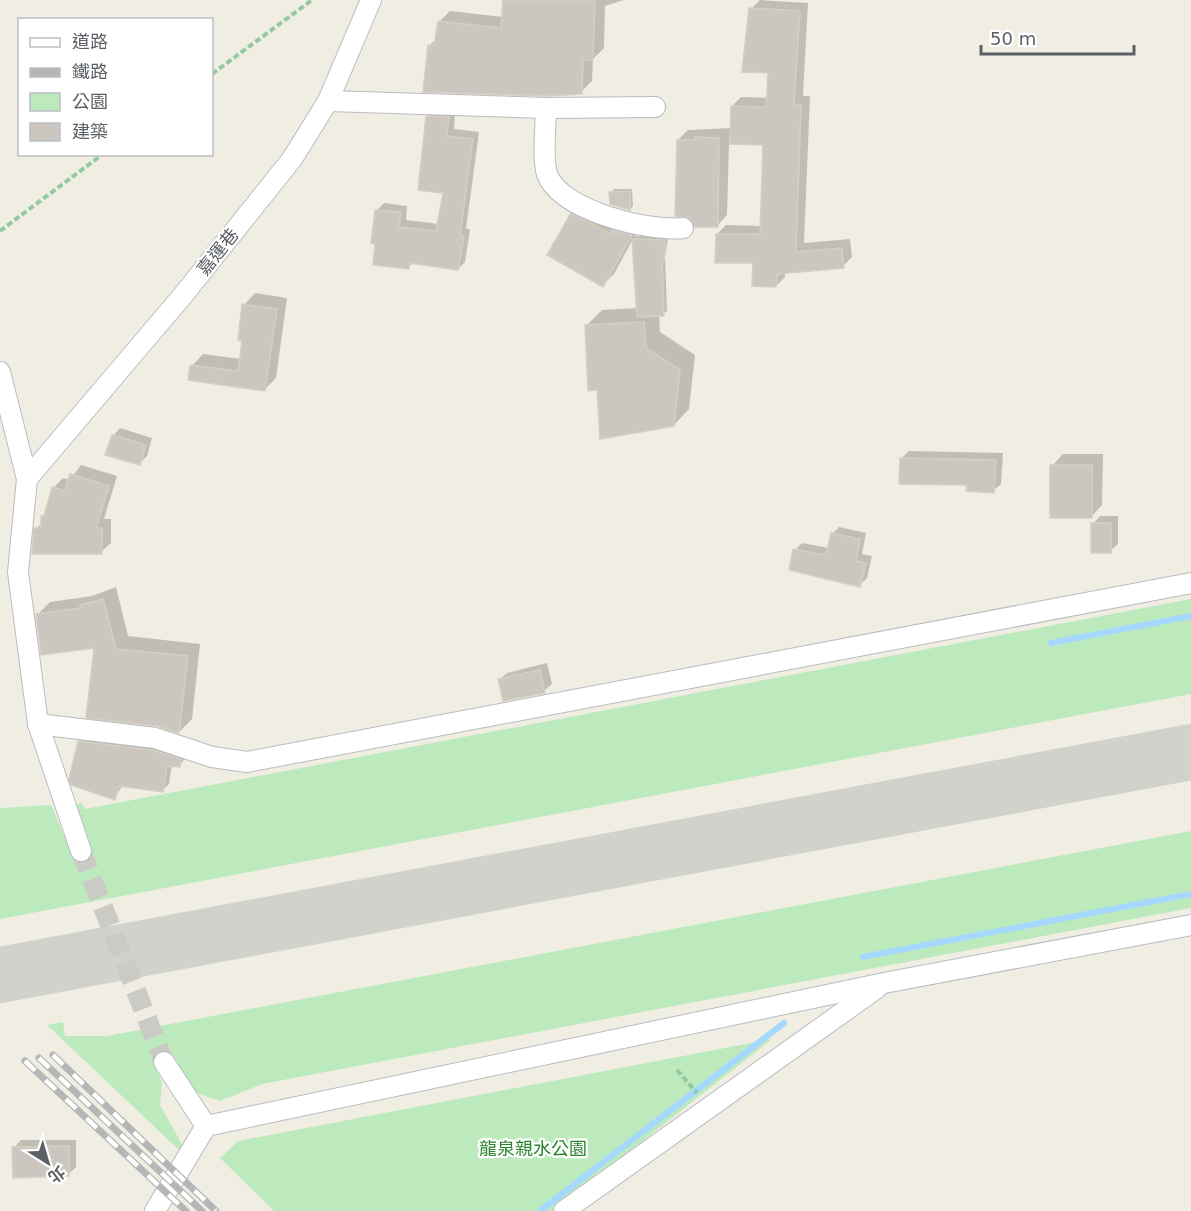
<svg xmlns="http://www.w3.org/2000/svg" width="1191" height="1211" font-family="'DejaVu Sans','Noto Sans TC',sans-serif">
<style>
.green{fill:#bdeabd}
.shadow{fill:#0003}
.lines{fill:none;stroke-linecap:round;stroke-linejoin:round}
.stream{stroke:#a4d8ff;stroke-width:6}
.taxiway{stroke:#d2d2cd;stroke-width:56}
.building{fill:#cbc7c0;stroke:#d5cfc1;stroke-width:1.5}
.minor-tunnel{stroke:#cbcac4;stroke-width:20;stroke-dasharray:20 10;stroke-linecap:butt}
.minor-casing{stroke:#b8bcc1;stroke-width:22}
.path{stroke:#94c9a3;stroke-width:4;stroke-dasharray:6 3;stroke-linecap:butt}
.minor{stroke:#fff;stroke-width:20}
.rail-casing{stroke:#b5b6b7;stroke-width:7}
.rail{stroke:#fff;stroke-width:4.5;stroke-dasharray:14;stroke-linecap:butt}
.labels{text-anchor:middle;stroke-width:4.5;stroke-linejoin:round;paint-order:stroke}
.street-label{font-size:18px;fill:#5b6066;stroke:#fff}
.park-label{font-size:18px;fill:#2b8430;stroke:#fff}
</style>
<rect width="100%" height="100%" fill="#f0ede3"/>
<g class="green">
<path d="M1191,599V694L0,919V808L51,805L71,852L72,805L82,803L85,809Z"/>
<path d="M1191,831V908L262,1084L220,1101L194,1092L155,1063L162,1083L160,1105L183,1146L179,1150L47,1025L63,1022L65,1036H107Z"/>
<path d="M772,1039L554,1211H274L220,1158L238,1141Z"/>
</g>
<g class="shadow">
<path d="M504,0H624L605,6L604,48L593,59L592,81L581,92L429,46L437,38L439,22L450,11L503,17Z"/>
<path d="M760,0L808,3L803,96H810L804,243L850,239L852,257L843,266L785,272V277L776,286L755,262L717,234L726,225L762,226L765,144L729,143L727,215L717,226L678,140L688,130L732,128V106L741,97L768,98L769,72L751,9Z"/>
<path d="M435,110H455L454,129L479,132L466,229H470L465,262L458,269L414,262L408,267L377,210L384,203L407,206L406,220L439,224L444,191L428,117Z"/>
<path d="M614,189H632L633,206L630,209L611,193Z"/>
<path d="M583,203L642,224L635,236L668,237L665,257L667,311L659,315L660,332L695,355L689,409L674,425L599,389L586,326L602,310L638,308L633,239L614,274L603,285L572,214Z"/>
<path d="M255,293L287,298L276,378L265,389L192,366L203,354L241,359L244,305Z"/>
<path d="M120,428L152,438L147,456L139,464L113,436Z"/>
<path d="M909,451L1003,453L1001,484L993,491L968,484L901,459Z"/>
<path d="M1063,454H1103L1102,505L1091,517L1052,466Z"/>
<path d="M81,465L117,476L104,519H111V543L101,552L36,529L43,522L53,488L63,478L70,480Z"/>
<path d="M1100,516H1118V544L1110,551L1093,524Z"/>
<path d="M839,527L866,533L862,554L872,556L867,578L860,585L795,550L802,543L829,548L832,534Z"/>
<path d="M116,587L128,636L200,644L192,719L179,732L96,646L37,615L50,602L92,596Z"/>
<path d="M547,663L552,684L544,691L499,680L507,673Z"/>
<path d="M86,735L160,743L186,758L179,765L172,764L169,784L162,791L123,785L114,799L79,742Z"/>
<path d="M21,1140H76V1167L69,1174L14,1148Z"/>
</g>
<g class="lines">
<g class="stream">
<path d="M1051,643L1191,616"/>
<path d="M863,957L1191,894"/>
<path d="M540,1211L784,1023"/>
</g>
<path class="taxiway" d="M0,975L1191,752"/>
</g>
<g class="building">
<path d="M503,0H595L593,60H583L582,94L546,96L423,92L428,45L434,46L438,21L501,28Z"/>
<path d="M749,8L800,11L794,105H801L796,252L842,248L844,268L777,274L776,287L752,286L753,263H715L716,234H760L763,145L730,144L731,106L766,107L768,73L742,72Z"/>
<path d="M426,116L449,117L447,136L473,139L460,235L464,236L458,270L409,263V269L373,265L375,244L371,243L375,210L401,212L399,227L436,231L443,193L418,190Z"/>
<path d="M695,137L719,138L718,227H695L688,217L675,216L677,140H695Z"/>
<path d="M630,191V210L610,204L609,192Z"/>
<path d="M571,213L611,234V230L632,235L603,287L547,255Z"/>
<path d="M632,239L665,240L664,260H662L664,316L637,317Z"/>
<path d="M242,304L277,309L265,391L188,380L190,365L238,371L242,341L238,340Z"/>
<path d="M644,322L646,348L680,370L674,426L600,439L597,390L588,391L585,325Z"/>
<path d="M112,435L146,445L140,465L105,455Z"/>
<path d="M900,458L996,460L994,493L966,491L967,485L899,484Z"/>
<rect x="1050" y="465" width="42" height="53"/>
<path d="M70,474L109,486L96,528H102V554H32L34,528H41V516H44L52,487L65,491Z"/>
<rect x="1091" y="523" width="20" height="30"/>
<path d="M831,533L860,539L856,561L866,563L860,587L789,570L793,549L826,555Z"/>
<path d="M103,599L116,649L188,656L179,733L157,726L86,718L94,648L41,655L36,614L81,608L80,605Z"/>
<path d="M540,670L545,693L503,701L498,679Z"/>
<path d="M78,741L152,750L181,759L180,767L167,766L163,792L119,786L115,800L71,785L69,779Z"/>
<path d="M69,1146V1176L13,1178L12,1147Z"/>
</g>
<g class="lines">
<path class="minor-tunnel" d="M81,851L164,1062"/>
<defs>
<g id="minor">
<path d="M328,101L546,108L655,107"/>
<path d="M546,108C546,126 542,158 547,174C560,211 650,232 683,228"/>
<path d="M0,372L27,479L18,572L38,724L81,851"/>
<path d="M27,479L184,294L292,159L328,101L371,0"/>
<path d="M38,724L155,738L212,757L247,762L1191,583"/>
<path d="M164,1062L206,1126"/>
<path d="M155,1211L206,1126L884,983L1191,925"/>
<path d="M564,1211L877,988"/>
</g>
</defs>
<use href="#minor" class="minor-casing"/>
<g class="path">
<path d="M212,74L312,0"/>
<path d="M0,231L103,154"/>
<path d="M677,1070L697,1093"/>
</g>
<use href="#minor" class="minor"/>
<defs>
<g id="rail">
<path d="M53,1055L216,1211"/>
<path d="M39,1058L202,1211"/>
<path d="M25,1061L186,1211"/>
</g>
</defs>
<use href="#rail" class="rail-casing"/>
<use href="#rail" class="rail"/>
</g>
<g class="labels">
<g class="street-label">
<text transform="translate(218 252) rotate(-51)" y="6">嘉運巷</text>
</g>
<g class="park-label">
<text x="533" y="1155">龍泉親水公園</text>
</g>
</g>
<rect x="18" y="18" width="195" height="138" fill="#ffffff" stroke="#bdbfc2" stroke-width="1.5"/>
<rect x="30" y="38" width="30" height="9" fill="#ffffff" stroke="#bdbfc2" stroke-width="1.5"/>
<text x="72" y="48" font-size="18" fill="#5b6066">道路</text>
<rect x="30" y="68" width="30" height="9" fill="#b5b6b7" stroke="#bdbfc2" stroke-width="1.5"/>
<text x="72" y="78" font-size="18" fill="#5b6066">鐵路</text>
<rect x="30" y="93" width="30" height="18" fill="#bdeabd" stroke="#bdbfc2" stroke-width="1.5"/>
<text x="72" y="108" font-size="18" fill="#5b6066">公園</text>
<rect x="30" y="123" width="30" height="18" fill="#cbc7c0" stroke="#bdbfc2" stroke-width="1.5"/>
<text x="72" y="138" font-size="18" fill="#5b6066">建築</text>
<g transform="translate(48 1163) rotate(143)" stroke="#ffffff" stroke-width="4.5" paint-order="stroke">
<path d="M0-4.5L10 22L0 15L-10 22Z" fill="#5b6066"/>
<text y="-9" font-size="16" font-weight="bold" text-anchor="middle" fill="#5b6066">北</text>
</g>
<path d="M981 45v9h153v-9" fill="none" stroke="#5b6066" stroke-width="3"/>
<text x="990" y="45" font-size="18" fill="#5b6066" stroke="#ffffff" stroke-width="4.5" paint-order="stroke">50 m</text>
</svg>
